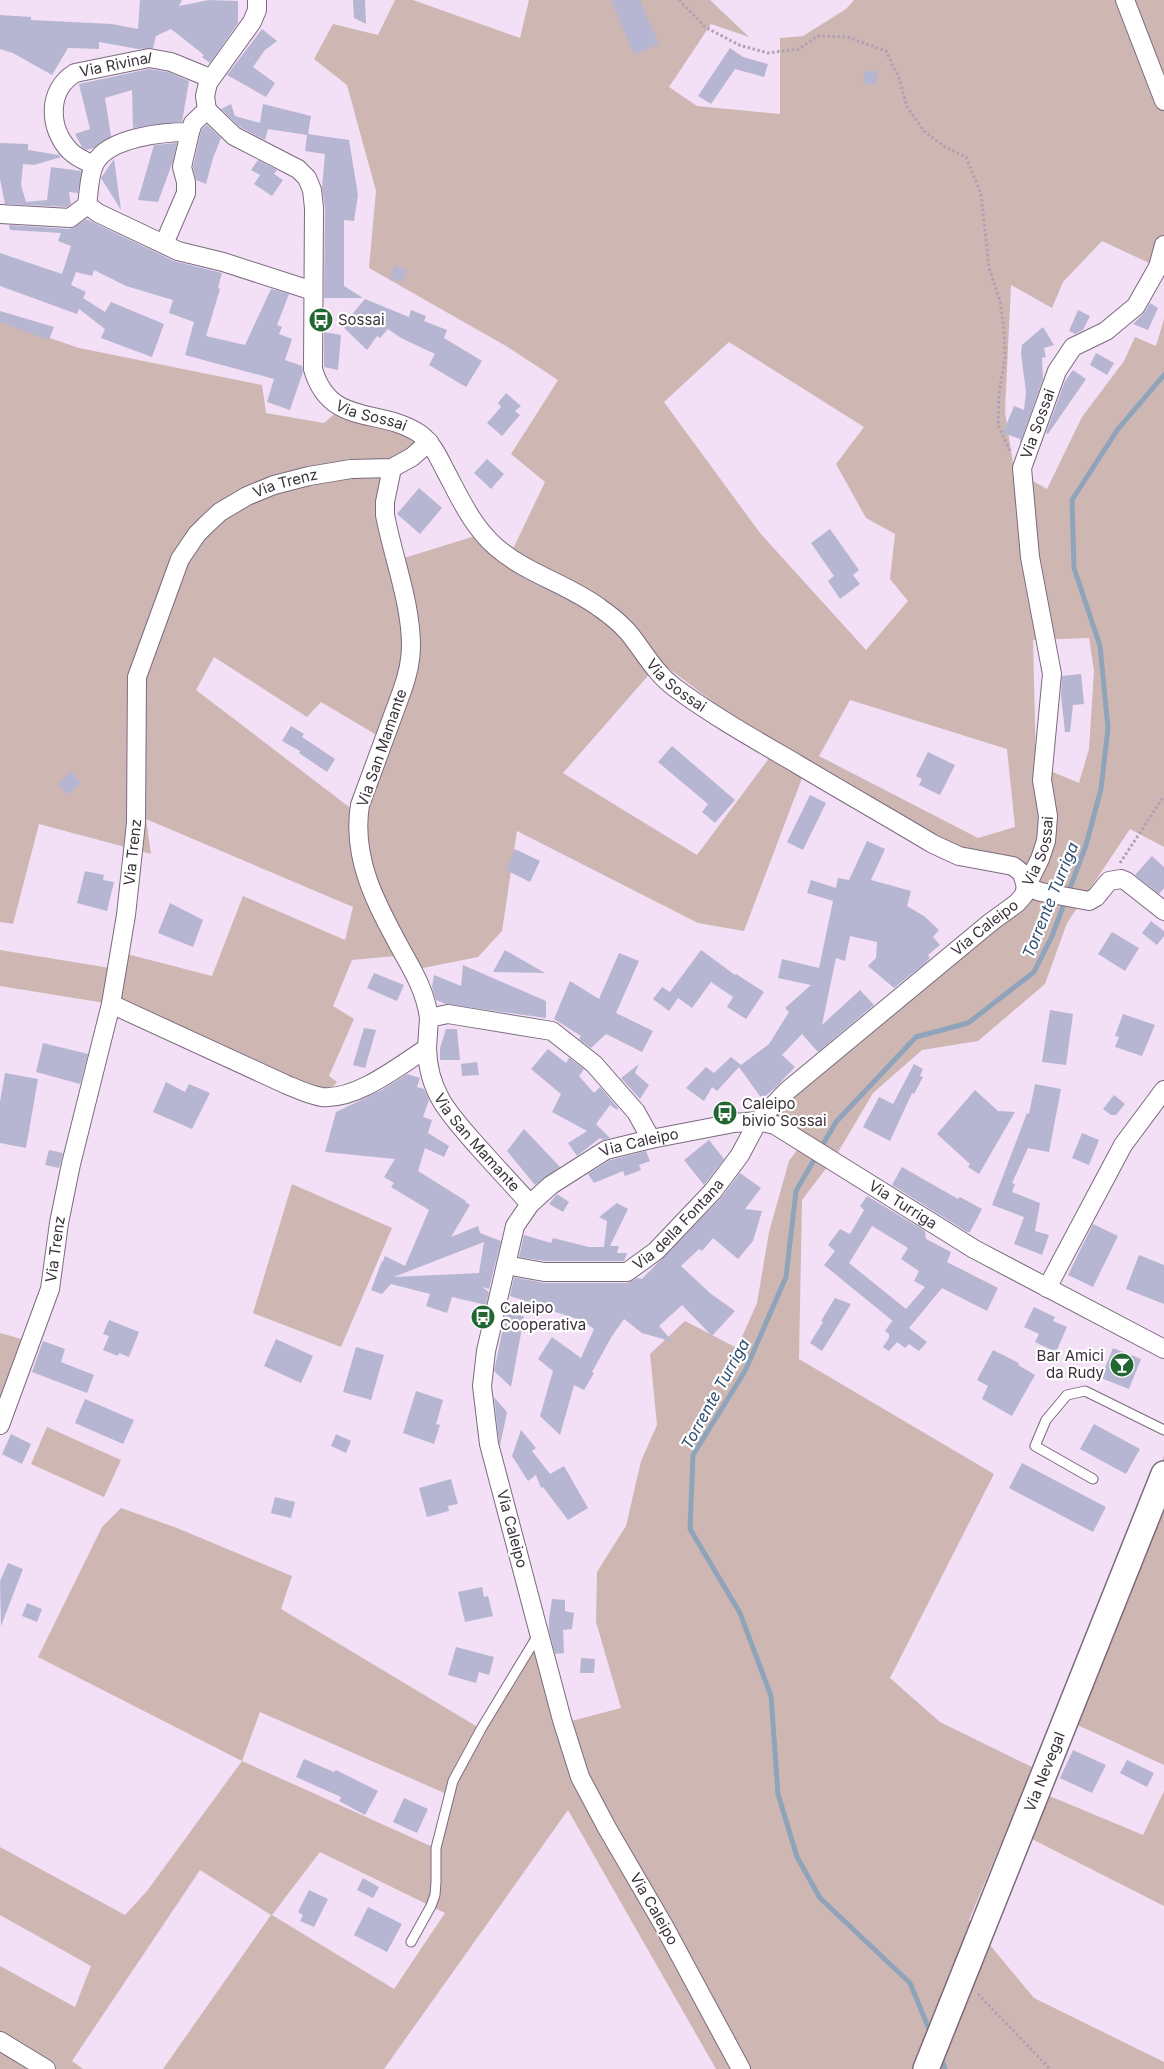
<svg xmlns="http://www.w3.org/2000/svg" width="1164" height="2069" font-family="Inter,sans-serif">
<style>
.green{fill:#ceb7b3;fill-rule:evenodd}
.lines{fill:none;stroke-linecap:round;stroke-linejoin:round}
.stream{stroke:#8fa3ba;stroke-width:5}
.building{fill:#b7b6d2;fill-rule:evenodd}
.service-casing{stroke:#7c6a7f;stroke-width:11}
.minor-casing{stroke:#7c6a7f;stroke-width:20}
.secondary-casing{stroke:#7c6a7f;stroke-width:28}
.path{stroke:#b0a0b2;stroke-width:3;stroke-dasharray:2.5 2.5;stroke-linecap:butt}
.service{stroke:#fff;stroke-width:9}
.minor{stroke:#fff;stroke-width:18}
.secondary{stroke:#fff;stroke-width:25}
.labels{text-anchor:middle;stroke-width:4.5;stroke-linejoin:round;paint-order:stroke}
.street-label{font-size:15px;fill:#3a323b;stroke:#fff}
.poi-label{font-size:15px;fill:#3a323b;stroke:#fff;text-anchor:start}
.water-label{font-size:16px;font-style:italic;fill:#2e4e71;stroke:#fff}
</style>
<rect width="100%" height="100%" fill="#f3dff6"/>
<g class="green">
<path d="M395,0H413L520,38L529,0H710L749,37L711,24L669,87L697,106L780,114V38L803,36L846,9L854,0H1164V270L1102,241L1063,282L1052,308L1011,285L1005,412L1014,470L1047,489L1082,417L1124,361L1135,337L1156,346L1164,319V847L1130,829L1067,923L1045,984L978,1041L922,1050L873,1093L837,1154L802,1200L799,1359L994,1474L890,1678L940,1722L1036,1769L1028,1787L1143,1835L1164,1791V1906L1008,1827L969,1920L1034,1998L1164,2062V2069H716L568,1810L384,2069H163L271,1915L200,1870L72,2061L83,2069H0V1966L75,2007L91,1966L0,1915V1847L125,1915L147,1891L242,1761L38,1657L102,1527L121,1508L177,1528L292,1576L281,1609L481,1729L491,1707L531,1635L560,1724L621,1708L596,1622L597,1572L626,1526L641,1461L657,1425L650,1354L685,1321L737,1348L757,1303L769,1232L789,1161L805,1139L767,1117L966,946L1022,885L1018,862L971,856L807,765L744,931L698,923L517,831L502,931L478,957L413,970L407,955L352,960L333,1006L354,1019L329,1076L337,1082L317,1106L111,1004L0,986V950L116,969L123,953L212,976L243,896L345,940L353,907L146,819L151,854L39,824L13,924L0,922V321L79,348L262,385L266,413L324,423L338,411L396,430L427,449L396,459L391,506L401,559L488,532L512,551L545,482L511,454L558,380L506,346L369,268L376,191L347,85L314,59L333,24L378,35ZM729,342L864,427L836,464L866,518L895,534L890,579L908,601L866,650L760,533L664,402ZM1089,638L1094,671L1089,749L1079,783L1036,765L1033,640ZM214,657L307,717L321,702L380,737L353,810L196,690ZM660,662L776,749L697,855L563,773ZM850,700L1007,749L1015,827L978,838L819,756ZM260,1712L449,1795L435,1848L242,1761ZM320,1852L445,1913L394,1989L272,1915Z"/>
<path d="M292,1184L392,1228L341,1347L253,1313Z"/>
<path d="M0,1333L32,1342L0,1425Z"/>
<path d="M47,1427L121,1460L104,1497L31,1464Z"/>
<path d="M1164,1456V1765L1058,1716L1105,1606Z"/>
</g>
<g class="lines">
<g class="stream">
<path d="M931,2034L910,1983L820,1898L797,1857L778,1794L771,1696L740,1613L690,1529L693,1455L745,1371L786,1277L796,1191L836,1122L916,1037L968,1023L1034,972L1052,936L1086,845L1101,789L1108,728L1100,646L1074,568L1072,500L1118,429L1164,375"/>
<path d="M940,2056L945,2069"/>
</g>
</g>
<g class="building">
<path d="M140,0H182L179,6L209,0L238,1V23L210,63L202,57L204,55L171,29L156,36L153,48L138,49L99,42V49L68,48L52,75L13,53L0,49V15L31,17V20L112,24L138,29Z"/>
<path d="M353,0H365L366,24L354,18Z"/>
<path d="M611,0H640L659,44L634,55Z"/>
<path d="M262,29L277,41L265,50L253,67L275,83L266,97L227,75Z"/>
<path d="M730,48L743,57L768,64L764,77L735,69L711,104L698,96Z"/>
<path d="M149,69L168,72L189,81L182,122L133,128L132,90L105,98L111,136L94,148L86,150L82,147L75,134L90,129L79,84Z"/>
<path d="M864,71H877V84L863,83Z"/>
<path d="M231,104L235,116L260,123L263,104L311,116L308,134L349,140L358,195L354,221L344,220V286L363,298H324L325,208L322,188L325,154L305,151L307,135L268,129L265,140L240,127L221,109Z"/>
<path d="M207,125L221,138L213,158L206,184L196,180L193,167L200,135L202,129Z"/>
<path d="M0,143L28,144V150L59,155L61,157L34,165L23,164L21,185L26,202L47,200L51,167L81,171L78,193L69,192L71,204L67,207L5,204L0,179Z"/>
<path d="M177,143L173,161L158,202L138,200L154,145Z"/>
<path d="M114,159L121,210L101,178Z"/>
<path d="M258,160L277,170L274,174L283,180L272,196L254,184L260,175L251,170Z"/>
<path d="M86,219L174,261L222,273L218,288L220,289L206,336L245,345L271,289L289,294L277,325L282,327L279,334L292,339L285,360L302,366L303,372L290,410L267,402L274,379L185,355L194,322L169,313L173,300L126,286L94,270L92,276L76,272L71,285L86,292L83,298L105,312L111,302L164,324L152,357L101,338L105,329L79,309L77,314L0,286V253L62,274L71,246L58,241L61,233L10,230L9,225L69,229L76,226Z"/>
<path d="M395,266L407,270L402,282L390,278Z"/>
<path d="M365,299L409,317L411,310L426,316L424,321L447,330L444,338L482,361L466,387L429,365L435,354L401,338L388,329L380,338L377,336L367,350L342,326Z"/>
<path d="M1150,303L1158,308L1148,330L1133,324L1145,312Z"/>
<path d="M1078,310L1090,316L1083,330L1075,334L1069,331Z"/>
<path d="M0,311L54,327L49,340L0,322Z"/>
<path d="M1043,327L1054,345L1044,348L1046,357L1042,358L1043,379L1020,444V439L1003,433L1014,406L1024,410L1026,392L1021,354L1022,345Z"/>
<path d="M324,332L341,335L338,370L324,367Z"/>
<path d="M1096,353L1114,363L1107,375L1090,365Z"/>
<path d="M1073,370L1086,379L1048,434L1046,433L1065,381Z"/>
<path d="M506,393L521,406L515,411L520,415L502,436L487,423L501,407L498,403Z"/>
<path d="M487,459L504,474L491,489L474,473Z"/>
<path d="M419,488L442,508L420,534L397,514Z"/>
<path d="M830,529L859,570L853,575L860,584L840,599L828,581L834,576L811,543Z"/>
<path d="M1081,674L1084,704L1073,705L1070,732H1065L1061,695L1062,676Z"/>
<path d="M291,726L304,734L302,737L335,759L327,772L299,753L300,751L282,741Z"/>
<path d="M672,746L735,800L715,823L702,812L708,804L658,762Z"/>
<path d="M928,752L955,765L940,795L919,785L922,779L916,776Z"/>
<path d="M71,771L81,783L68,795L58,784Z"/>
<path d="M810,795L826,803L803,850L787,842Z"/>
<path d="M867,841L885,849L871,880L911,891L907,906L924,916L939,930L933,937L940,945L928,955L930,958L923,965L894,988L868,966L876,958L877,942L850,936L845,961L836,958L822,1025L860,990L874,1005L818,1052L802,1034L782,1055L795,1067L775,1088L762,1099L739,1067L717,1091L712,1087L704,1101L686,1088L706,1067L714,1073L731,1057L741,1065L769,1044L789,1012L785,1008L811,985L778,978L782,959L819,968L833,901L807,893L811,880L836,888L838,878L849,880Z"/>
<path d="M515,849L540,861L530,882L506,870Z"/>
<path d="M1152,856L1164,867V888L1159,894L1135,875Z"/>
<path d="M85,871L104,875L103,880L114,882L107,911L77,903Z"/>
<path d="M170,903L203,920L193,947L158,933Z"/>
<path d="M1151,921L1164,931V936L1157,945L1142,933Z"/>
<path d="M1112,932L1139,948L1125,971L1098,954Z"/>
<path d="M505,950L545,973L493,972Z"/>
<path d="M701,950L735,975L736,974L764,992L746,1019L727,1007L733,997L711,982L692,1008L678,998L669,1011L653,999L662,987L670,992Z"/>
<path d="M619,953L639,961L616,1013L653,1031L642,1052L606,1034L591,1048L579,1039L581,1036L554,1019L570,981L599,999Z"/>
<path d="M463,965L546,1001V1018L446,1004L436,1000L432,987L434,975L461,986Z"/>
<path d="M374,973L404,985L397,1001L367,988Z"/>
<path d="M1050,1010L1073,1014L1066,1065L1042,1062Z"/>
<path d="M1123,1014L1155,1025L1142,1056L1115,1047L1119,1037L1115,1036Z"/>
<path d="M364,1028L376,1030L365,1068L353,1065Z"/>
<path d="M446,1029H457L460,1060H440V1048Z"/>
<path d="M43,1043L88,1054L80,1084L36,1072Z"/>
<path d="M548,1049L566,1063L569,1058L584,1069L579,1076L594,1093L600,1087L618,1108L617,1110L610,1105L596,1124L610,1138L603,1140L600,1138L577,1156L568,1143L587,1131L552,1112L561,1094L531,1069Z"/>
<path d="M477,1062L479,1075L462,1076L461,1064Z"/>
<path d="M639,1064L635,1073L649,1085L640,1099L621,1078Z"/>
<path d="M914,1064L923,1069L920,1076L923,1077L914,1094L912,1093L890,1141L863,1127L879,1097L893,1104Z"/>
<path d="M5,1073L38,1079L26,1148L0,1143V1102Z"/>
<path d="M407,1074L420,1078L417,1087L424,1089L429,1100L423,1117L432,1120L428,1133L449,1146L444,1157L425,1148L418,1171L466,1201L465,1202L470,1205L451,1237L478,1226L480,1233L501,1241L489,1289L482,1287L489,1292L486,1305L452,1297L447,1313L426,1306L430,1294L391,1284L382,1294L371,1290L382,1261V1263L385,1256L405,1266L429,1210L391,1187L394,1183L384,1177L395,1159L325,1152L336,1112L382,1090ZM484,1242L479,1273L394,1277L404,1273Z"/>
<path d="M166,1082L185,1092L189,1084L210,1093L192,1129L153,1112Z"/>
<path d="M1035,1084L1061,1089L1049,1152L1028,1148L1012,1183L1015,1184L1012,1192L1040,1203L1035,1231L1049,1235L1042,1255L1014,1244L1024,1217L992,1205L1027,1113L1029,1114Z"/>
<path d="M975,1090L998,1111L1015,1112L979,1174L968,1167L970,1164L937,1134Z"/>
<path d="M1114,1095L1125,1104L1116,1115H1111L1103,1109Z"/>
<path d="M524,1129L560,1167L535,1185L507,1151Z"/>
<path d="M1082,1133L1099,1140L1089,1165L1072,1158Z"/>
<path d="M709,1140L724,1159L704,1185L684,1160Z"/>
<path d="M49,1150L63,1153L59,1168L45,1165Z"/>
<path d="M646,1151L650,1161L639,1165L641,1170L625,1176L623,1171L594,1183L588,1174L610,1160Z"/>
<path d="M902,1167L958,1199L960,1197L982,1209L970,1232H967L892,1185Z"/>
<path d="M740,1173L761,1188L745,1209L762,1211L753,1241L738,1259L713,1238L702,1251L699,1249L681,1266L710,1293L735,1311L712,1336L682,1305L659,1326L673,1342L642,1333L624,1319L612,1336L592,1372L594,1373L584,1390L574,1385L560,1435L540,1416L553,1371L538,1359L552,1337L581,1358L594,1329L583,1321L553,1311V1306L525,1301L510,1296L514,1277L544,1283H627L637,1278L642,1279L721,1198Z"/>
<path d="M557,1194L569,1202L563,1212L549,1204Z"/>
<path d="M867,1196L925,1231L926,1239L951,1252L947,1262L998,1288L987,1311L942,1288L909,1328L927,1342L919,1351L909,1344L905,1348L897,1342L889,1351L883,1347L889,1338V1334L885,1331L892,1321L894,1322L824,1265L835,1251L828,1245L840,1229L850,1234L864,1210L860,1206ZM872,1226L908,1248L901,1259L919,1271L914,1281L925,1287L906,1309L849,1263Z"/>
<path d="M617,1203L628,1209L610,1246H619L617,1253H627L624,1261H545L519,1257L524,1235L551,1243L553,1238L589,1247H604L607,1221L599,1217Z"/>
<path d="M1093,1224L1118,1236L1093,1287L1068,1275Z"/>
<path d="M1139,1255L1164,1265V1304L1126,1289Z"/>
<path d="M835,1298L851,1304L822,1351L810,1343L823,1322L821,1321Z"/>
<path d="M508,1305L524,1317L511,1387L494,1371Z"/>
<path d="M1034,1307L1055,1317L1053,1321L1067,1327L1056,1352L1035,1342L1039,1334L1024,1327Z"/>
<path d="M109,1320L139,1332L129,1357L119,1353L118,1356L103,1350L109,1336L103,1334Z"/>
<path d="M276,1339L313,1356L301,1383L264,1366Z"/>
<path d="M43,1341L65,1349L61,1362L94,1375L87,1393L32,1372Z"/>
<path d="M356,1347L384,1355L371,1400L343,1392Z"/>
<path d="M1113,1348L1141,1359L1129,1389L1101,1378Z"/>
<path d="M993,1350L1019,1363L1018,1365L1035,1375L1012,1416L982,1399L988,1386L977,1380Z"/>
<path d="M416,1391L443,1400L436,1424L440,1425L434,1444L403,1433Z"/>
<path d="M494,1397L507,1412L500,1446L499,1442Z"/>
<path d="M85,1399L134,1420L123,1444L75,1423Z"/>
<path d="M1094,1424L1140,1449L1126,1474L1080,1449Z"/>
<path d="M521,1430L536,1448L532,1451L550,1474L564,1466L588,1508L568,1520L543,1487L541,1488L536,1475L528,1481L512,1456Z"/>
<path d="M11,1434L31,1444L22,1464L2,1454Z"/>
<path d="M336,1434L351,1441L346,1453L331,1446Z"/>
<path d="M1022,1463L1106,1507L1093,1532L1009,1488Z"/>
<path d="M451,1479L458,1504L448,1506L449,1511L427,1517L419,1488Z"/>
<path d="M275,1497L295,1502L291,1518L271,1513Z"/>
<path d="M8,1563L23,1569L1,1626L0,1581Z"/>
<path d="M482,1587L484,1597L488,1596L493,1616L465,1622L458,1592Z"/>
<path d="M552,1599L565,1600V1611L574,1613L572,1629L563,1630L564,1653L555,1654L549,1630V1619Z"/>
<path d="M27,1603L42,1609L37,1622L22,1616Z"/>
<path d="M456,1647L494,1657L489,1675L479,1672L476,1683L448,1675Z"/>
<path d="M581,1658L595,1659L594,1673H580Z"/>
<path d="M1073,1750L1106,1765L1092,1793L1060,1778Z"/>
<path d="M304,1759L334,1772L336,1770L378,1791L365,1815L339,1801L341,1797L296,1777Z"/>
<path d="M1127,1760L1154,1773L1147,1787L1120,1773Z"/>
<path d="M404,1798L428,1809L417,1833L393,1822Z"/>
<path d="M363,1878L379,1887L373,1898L357,1890Z"/>
<path d="M309,1890L328,1899L314,1927L300,1921L303,1915L298,1912Z"/>
<path d="M368,1907L402,1924L387,1952L354,1935Z"/>
</g>
<g class="lines">
<defs>
<g id="service">
<path d="M1093,1479L1035,1446L1046,1420L1067,1395L1085,1391L1164,1430"/>
<path d="M411,1942L431,1906L435,1895L436,1882V1848L453,1781L481,1729L538,1635"/>
</g>
<g id="minor">
<path id="s1" d="M257,0V10L252,22L208,83L205,96L207,110L234,136L298,169L307,178L312,190L314,208L313,369C330,428 381,407 420,434C432,443 439,458 445,470C460,498 472,526 496,547C527,574 568,584 600,608C610,615 620,623 628,632C643,650 654,672 674,687C713,716 756,740 797,764C842,791 888,817 933,844L959,856L1013,866L1022,873L1026,887"/>
<path d="M1125,0L1164,101"/>
<path id="s2" d="M94,165C85,161 77,158 70,151C48,128 47,90 75,73L149,58L171,62L210,78"/>
<path d="M87,205L98,213L178,251L223,262L313,291"/>
<path d="M0,214L70,218L87,205C89,192 89,174 95,163C109,137 164,132 190,132L193,123L207,110"/>
<path d="M164,244L186,193V182L182,167L190,132"/>
<path d="M392,468L385,502V515C393,557 411,603 411,646C411,661 407,677 402,691L360,805C351,860 378,907 403,953C415,974 426,994 429,1018"/>
<path d="M1026,887L1041,892L1089,901L1096,897L1109,881L1121,879L1126,881L1164,911"/>
<path d="M111,1004L285,1084C297,1089 309,1095 322,1097C357,1100 399,1066 427,1048L429,1018L448,1014L552,1031L594,1064L636,1112L651,1139"/>
<path id="s3" d="M427,1048C428,1094 451,1116 480,1149C496,1167 513,1185 530,1204"/>
<path id="s4" d="M506,1265L544,1272H627L656,1251L713,1191L740,1155L758,1121L787,1091L991,922L1017,903L1024,895L1026,887L1040,859L1046,841L1047,830L1048,816L1042,780L1052,674L1030,557L1022,468L1057,371L1073,347L1106,331L1136,306L1158,267L1164,245"/>
<path d="M1047,1288L1123,1145L1164,1090"/>
<path id="s5" d="M0,1425L50,1289L59,1223L71,1164L111,1004L126,915L136,823L137,677L180,559L197,534L206,525L220,512L247,496L274,485L309,476L351,469L392,468L412,457L429,442"/>
<path d="M0,2041L46,2069"/>
<path id="s6" d="M741,2069L664,1926L607,1828L580,1777L562,1720L489,1444L482,1386L486,1351L515,1226L530,1204L551,1185L606,1150L651,1139L734,1123L758,1121L775,1125L974,1249L1164,1349"/>
</g>
<g id="secondary">
<path id="s7" d="M926,2069L1164,1474"/>
</g>
</defs>
<use href="#service" class="service-casing"/>
<use href="#minor" class="minor-casing"/>
<use href="#secondary" class="secondary-casing"/>
<g class="path">
<path d="M679,0L705,27L739,45L768,53L799,49L817,36L847,37L886,51L899,78L907,107L924,131L945,147L966,157L981,194L989,268L1000,301L1004,329L1005,358L999,394L998,425L1011,453"/>
<path d="M1120,863L1164,796"/>
<path d="M978,1994L1050,2069"/>
</g>
<use href="#service" class="service"/>
<use href="#minor" class="minor"/>
<use href="#secondary" class="secondary"/>
</g>
<defs>
<symbol id="bus-disc" viewBox="-11 -11 22 22"><circle r="9.5" fill="#226732" stroke="#fff"/><path d="M-5-6H5V4H4V6H2V4H-2V6H-4V4H-5ZM-3.5-4V0h7V-4ZM-3.5 1.2v1.5H-2V1.2ZM2 1.2v1.5H3.5V1.2Z" fill="#fff"/></symbol>
<symbol id="bar-disc" viewBox="-11 -11 22 22"><circle r="9.5" fill="#226732" stroke="#fff"/><path d="M-6-5H6L.8 .8V4.5H3.5V6h-7V4.5H-.8V.8Z" fill="#fff"/></symbol>
</defs>
<g fill-rule="evenodd">
<use href="#bus-disc" x="307" y="306" width="28" height="28"/>
<use href="#bus-disc" x="711" y="1099" width="28" height="28"/>
<use href="#bus-disc" x="469" y="1303" width="28" height="28"/>
<use href="#bar-disc" x="1108" y="1351" width="28" height="28"/>
</g>
<g class="labels">
<g class="street-label">
<text dy="5" stroke="none"><textPath href="#s2" startOffset="159">Via Rivinal</textPath></text>
<text dy="5" stroke="none"><textPath href="#s1" startOffset="520">Via Sossai</textPath></text>
<text dy="5" stroke="none"><textPath href="#s4" startOffset="1155">Via Sossai</textPath></text>
<text dy="5" stroke="none"><textPath href="#s5" startOffset="1025">Via Trenz</textPath></text>
<text dy="5" stroke="none"><textPath href="#s1" startOffset="940">Via Sossai</textPath></text>
<text transform="translate(382 748) rotate(-71)" y="5">Via San Mamante</text>
<text dy="5" stroke="none"><textPath href="#s4" startOffset="720">Via Sossai</textPath></text>
<text dy="5" stroke="none"><textPath href="#s5" startOffset="590">Via Trenz</textPath></text>
<text dy="5" stroke="none"><textPath href="#s4" startOffset="622">Via Caleipo</textPath></text>
<text dy="5" stroke="none"><textPath href="#s3" startOffset="110">Via San Mamante</textPath></text>
<text dy="5" stroke="none"><textPath href="#s6" startOffset="1055">Via Caleipo</textPath></text>
<text dy="5" stroke="none"><textPath href="#s6" startOffset="1344">Via Turriga</textPath></text>
<text dy="5" stroke="none"><textPath href="#s4" startOffset="192">Via della Fontana</textPath></text>
<text dy="5" stroke="none"><textPath href="#s5" startOffset="185">Via Trenz</textPath></text>
<text transform="translate(512 1529) rotate(75)" y="5">Via Caleipo</text>
<text dy="5" stroke="none"><textPath href="#s7" startOffset="320">Via Nevegal</textPath></text>
<text transform="translate(654 1909) rotate(60)" y="5">Via Caleipo</text>
</g>
<g class="poi-label">
<text x="338" y="325">Sossai</text>
<text x="742" y="1109">Caleipo<tspan x="742" dy="17">bivio Sossai</tspan></text>
<text x="500" y="1313">Caleipo<tspan x="500" dy="17">Cooperativa</tspan></text>
<text x="1104" y="1361" text-anchor="end">Bar Amici<tspan x="1104" dy="17">da Rudy</tspan></text>
</g>
<g class="water-label">
<text transform="translate(1050 900) rotate(-68)" y="6">Torrente Turriga</text>
<text transform="translate(715 1394) rotate(-61)" y="6">Torrente Turriga</text>
</g>
</g>
</svg>
